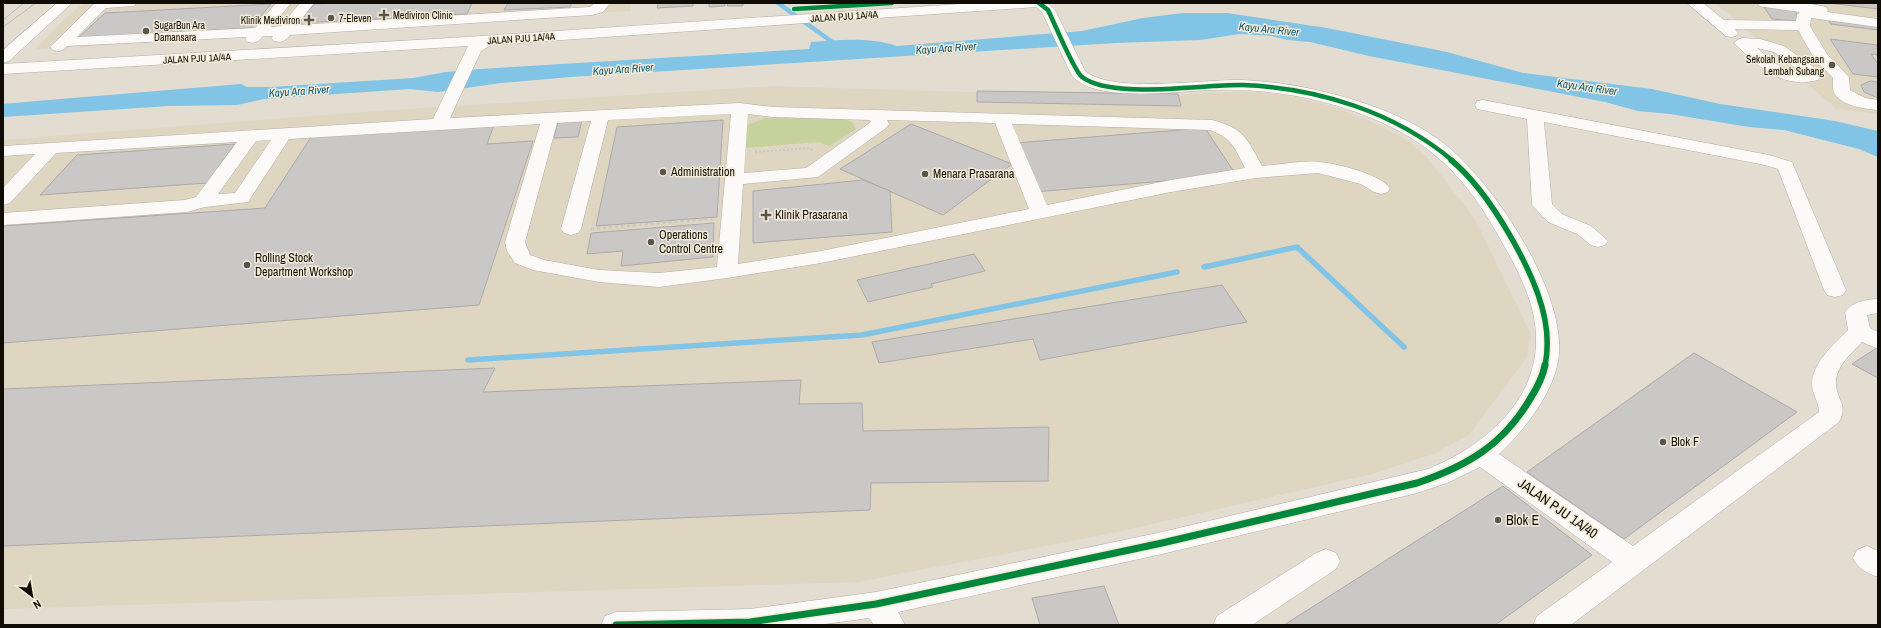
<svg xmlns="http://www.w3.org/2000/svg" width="1881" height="628" font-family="'Archivo Narrow',sans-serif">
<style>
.built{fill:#dfd6c2}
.green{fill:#c6d19e}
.water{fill:#81c4e5}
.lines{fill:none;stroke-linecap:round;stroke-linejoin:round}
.stream-far1{stroke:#81c4e5;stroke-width:4.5}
.stream{stroke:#81c4e5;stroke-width:5.5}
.building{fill:#cac8c7;stroke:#aca9a8}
.minor-casing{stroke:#b3aea6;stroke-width:1}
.path-far1{stroke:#c9c8c4;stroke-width:2;stroke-dasharray:2 2;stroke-linecap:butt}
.path{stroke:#c9c8c4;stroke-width:2.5;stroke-dasharray:3 3;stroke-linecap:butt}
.minor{fill:#fbfaf8;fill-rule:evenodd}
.tram{stroke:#bdbbb8;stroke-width:1}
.cycleway-far2-casing{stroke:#f5ecd8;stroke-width:6}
.cycleway-far1-casing{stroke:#f5ecd8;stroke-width:8}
.cycleway-casing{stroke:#f5ecd8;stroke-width:10}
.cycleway-far2{stroke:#00873e;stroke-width:4.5}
.cycleway-far1{stroke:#00873e;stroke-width:5.5}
.cycleway{stroke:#00873e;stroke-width:7}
.poi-dot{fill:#59554d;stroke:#f5ecd8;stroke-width:1.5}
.labels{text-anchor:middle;stroke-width:3;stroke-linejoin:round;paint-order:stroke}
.far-poi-label{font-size:10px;fill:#0f0c06;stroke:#f5ecd8;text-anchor:start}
.far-street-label{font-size:10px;fill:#0f0c06;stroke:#f5ecd8}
.far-water-label{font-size:11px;font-style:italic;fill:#09597b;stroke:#f5ecd8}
.poi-label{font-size:12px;fill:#0f0c06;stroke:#f5ecd8;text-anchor:start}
.near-street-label{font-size:14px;fill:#0f0c06;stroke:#f5ecd8}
.near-poi-label{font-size:14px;fill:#0f0c06;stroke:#f5ecd8;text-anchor:start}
</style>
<rect width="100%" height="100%" fill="#e2dcd1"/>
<g class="built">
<path d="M84,3H631L630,11L35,50L62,21Z"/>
<path d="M1716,3H1878V114L1836,109Z"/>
<path d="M773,86L1069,95H1163L1253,91L1296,97L1337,108L1370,121L1407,140L1426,156L1475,219L1531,334L1527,357L1469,435L1436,453L1372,474L1113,533L858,582L3,609V140L376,111Z"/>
</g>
<path class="green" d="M767,118H841L852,122L856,129L829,146L819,142L745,148L747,125Z"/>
<path class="water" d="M1183,13H1227L1327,28L1447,52L1523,73L1652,89L1720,104L1835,121L1878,131V157L1859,149L1784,130L1749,127L1670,114L1638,111L1605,102L1369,56L1310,42L1287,40L1272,36L1240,34L1200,40L1115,43L570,77L501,83L438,92L410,89L264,99L237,105L168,106L3,117V104L25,102L241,84L247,87H271L413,78L446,72L480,69L809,49L811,42C841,40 868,37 897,46L1082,31L1143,18Z"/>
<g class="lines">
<path class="stream-far1" d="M778,3L835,44"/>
<g class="stream">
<path d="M1204,267L1297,247L1404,347"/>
<path d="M468,360L862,335L1177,272"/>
</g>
</g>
<g class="building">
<path d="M336,3H472L467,14L299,23L314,4Z"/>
<path d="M508,3H572L570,7L504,10Z"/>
<path d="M658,3H693V6L657,8Z"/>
<path d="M709,3H725V6L709,7Z"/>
<path d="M728,3H743V6H727Z"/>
<path d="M1828,3H1878V9Z"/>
<path d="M271,4L251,28L78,38L105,13Z"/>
<path d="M1764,7L1794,10L1803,22L1772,19Z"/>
<path d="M1826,17L1878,23V30L1831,24Z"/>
<path d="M1830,39L1877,45L1878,55L1871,54L1878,64V77L1853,74Z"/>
<path d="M1870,81L1878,82V98L1864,92L1861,85Z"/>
<path d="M977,91L1178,94L1181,106L977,102Z"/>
<path d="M582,120L578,137L554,138L558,121Z"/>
<path d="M723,120L717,217L596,226L617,127Z"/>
<path d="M911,124L1012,164L943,215L840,169Z"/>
<path d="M494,125L487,144L533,141L479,305L3,343V226L265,208L311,137Z"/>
<path d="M1205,128L1236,175L1034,192L1015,143Z"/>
<path d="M235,144L207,183L40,195L77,155Z"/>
<path d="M863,180L890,191L892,232L753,243V191Z"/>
<path d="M714,223L713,257L621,266L623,251L587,254L591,233Z"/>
<path d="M974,254L985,271L931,284L933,287L868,302L857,280Z"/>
<path d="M1222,285L1247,322L1040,360L1033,339L879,363L872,342Z"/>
<path d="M1878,347V378L1852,364Z"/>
<path d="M1694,353L1797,412L1624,539L1527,472Z"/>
<path d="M495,368L483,392L801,380L799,404L862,403L863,431L1049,427L1048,481L871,483L870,510L3,546V389Z"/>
<path d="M1503,486L1592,555L1495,625H1284Z"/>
<path d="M1104,586L1119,625H1040L1032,598Z"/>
</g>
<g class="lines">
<defs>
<g id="minor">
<path d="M57,3H72L9,61L3,63V50Z"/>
<path d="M95,3H136L134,6L106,8L77,37L255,28L276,3H291L271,27L281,26L300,3H314L297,25L590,7L595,3H610L603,12L592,15L290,35C285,41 282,43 274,41L271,38L273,36H263C258,42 256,44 248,42L245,39L247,37L67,46C63,51 59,52 53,50L50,47L53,44Z"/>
<path d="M975,3H1048L1055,10L1085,71C1112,94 1205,79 1242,80C1265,81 1289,84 1312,89C1357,99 1404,114 1442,142C1492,180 1564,288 1559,354C1556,390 1525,430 1499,454L1633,546L1819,412C1819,402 1812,394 1812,384C1812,363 1834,344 1848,330L1845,312C1852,302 1866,299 1878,299V313L1867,315L1870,328L1878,332V349L1862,342C1852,353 1837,365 1836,381C1835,398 1849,404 1839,422L1571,625H1533L1537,616L1612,562L1480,467L1447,483L1417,493L1162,554L898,612L905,625H874L869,618L818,625H601L605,616L616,612L750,609L876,592L1162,532L1428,469C1482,447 1537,403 1536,339C1536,302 1517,268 1499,237C1475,193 1445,155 1399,131C1361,111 1319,98 1276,93C1255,90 1232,89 1210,90C1177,91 1092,104 1071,74L1042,12L1036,7L491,45L481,51L450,118L740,103L773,107L1212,120C1244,128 1247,139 1262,166C1280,165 1300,160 1318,162C1336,163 1380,174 1390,188L1388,192L1381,194L1374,192L1361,184L1318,173L1256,178L1171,192L821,263L727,278L659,287L599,282L533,270L515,263L507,251L505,242L540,124L289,139L248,202L205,207L187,212L3,225V213L185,200L196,197L237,142L56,153L10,203L3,205V188L35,154L3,156V146L433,119L468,46L3,74V64L467,37ZM731,114L717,267L659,273L599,270L544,260L530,255L525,242L557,123L591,121L561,229L564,233L571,235L578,233L581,229L608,120ZM748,114L773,117L870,120L871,122L806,168L744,173ZM887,120L995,123L1029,209L821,251L738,264L743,184L818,177L886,128L889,124ZM1012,124L1210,130C1233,139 1234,147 1245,168L1171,180L1047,205ZM271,140L235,193L218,194L256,141Z"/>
<path d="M1687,3H1703L1724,20L1796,21L1797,15L1800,12L1764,7L1759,6L1757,3C1780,3 1804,1 1826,7L1828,10L1827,12L1878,19V27L1811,18L1810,26L1827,54L1849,77L1850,90L1865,98L1878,100V110C1866,109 1842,106 1835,94C1832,90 1833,83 1833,78L1815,60L1798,30L1735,29L1738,33L1736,36L1731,37L1726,36Z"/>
<path d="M1742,38L1760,39L1784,46L1819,71L1821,74L1818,80C1783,89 1760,68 1737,46L1734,43L1737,40ZM1757,48L1774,52L1802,73C1783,72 1770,60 1757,48Z"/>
<path d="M1483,100L1769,155L1792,162L1846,290L1843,295L1835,297L1827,295L1824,290L1778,169L1765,165L1544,122L1552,204L1562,214L1591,226L1608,241L1605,245L1598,247L1591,245L1577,234L1548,222L1532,205L1527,119L1477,109L1475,105L1477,101Z"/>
<path d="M1867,546L1878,551V577C1867,573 1858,569 1853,558L1857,550Z"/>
<path d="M1326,549L1336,553L1340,561L1336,569L1252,625H1213L1217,616L1316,553Z"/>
</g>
</defs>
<use href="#minor" class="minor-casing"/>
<path class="path-far1" d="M755,152L809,148L814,151"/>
<path class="path" d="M591,229L712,219"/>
<use href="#minor" class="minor"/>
<g class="tram">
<path d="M3,20L24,3"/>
<path d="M3,27L36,3"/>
</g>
<defs>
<g id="cycleway-far2">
<path d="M1039,3L1048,10C1054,22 1074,71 1082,77C1113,100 1203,84 1243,85C1318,88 1395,112 1453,161"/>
<path d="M794,9L892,3"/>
</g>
<path id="cycleway-far1" d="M1451,160C1489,191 1536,272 1545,320C1548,336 1548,351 1545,366"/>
<path id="cycleway" d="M616,625L750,622L876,604L1162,543L1417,483C1467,466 1503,445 1530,399C1537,388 1543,377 1545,365"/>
</defs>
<use href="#cycleway-far2" class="cycleway-far2-casing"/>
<use href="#cycleway-far1" class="cycleway-far1-casing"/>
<use href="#cycleway" class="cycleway-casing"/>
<use href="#cycleway-far2" class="cycleway-far2"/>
<use href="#cycleway-far1" class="cycleway-far1"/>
<use href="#cycleway" class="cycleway"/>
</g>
<g class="poi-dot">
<path d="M382 9h4v4h4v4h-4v4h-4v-4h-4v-4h4z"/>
<circle cx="331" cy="18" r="4"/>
<path d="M307 14h4v4h4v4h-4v4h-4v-4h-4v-4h4z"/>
<circle cx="146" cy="31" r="4"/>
<circle cx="1832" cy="65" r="4"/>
<circle cx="663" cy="172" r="4"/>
<circle cx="925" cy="174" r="4"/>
<path d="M764 209h4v4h4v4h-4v4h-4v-4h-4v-4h4z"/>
<circle cx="651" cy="242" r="4"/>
<circle cx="247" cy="265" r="4"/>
<circle cx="1663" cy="442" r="4"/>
<circle cx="1498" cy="520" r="4"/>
</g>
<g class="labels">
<g class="far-poi-label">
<text x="393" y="19">Mediviron Clinic</text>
<text x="339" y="22">7-Eleven</text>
<text x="300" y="24" text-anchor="end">Klinik Mediviron</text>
<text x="154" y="29">SugarBun Ara<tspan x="154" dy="12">Damansara</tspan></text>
<text x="1824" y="63" text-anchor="end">Sekolah Kebangsaan<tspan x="1824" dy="12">Lembah Subang</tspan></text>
</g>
<g class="far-street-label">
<text transform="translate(844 16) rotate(-4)" y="4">JALAN PJU 1A/4A</text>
<text transform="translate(521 38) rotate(-4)" y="4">JALAN PJU 1A/4A</text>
<text transform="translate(197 58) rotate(-3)" y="4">JALAN PJU 1A/4A</text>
</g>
<g class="far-water-label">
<text transform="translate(1269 29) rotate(6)" y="4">Kayu Ara River</text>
<text transform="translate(946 48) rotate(-4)" y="4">Kayu Ara River</text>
<text transform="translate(623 69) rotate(-4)" y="4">Kayu Ara River</text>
<text transform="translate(1587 87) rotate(8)" y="4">Kayu Ara River</text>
<text transform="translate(299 91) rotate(-4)" y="4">Kayu Ara River</text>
</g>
<g class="poi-label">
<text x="671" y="176">Administration</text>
<text x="933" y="178">Menara Prasarana</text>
<text x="775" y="219">Klinik Prasarana</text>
<text x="659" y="239">Operations<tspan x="659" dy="14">Control Centre</tspan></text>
<text x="255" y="262">Rolling Stock<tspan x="255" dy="14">Department Workshop</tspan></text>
<text x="1671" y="446">Blok F</text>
</g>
<g class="near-street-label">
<text transform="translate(1558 508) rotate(35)" y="5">JALAN PJU 1A/40</text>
</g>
<g class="near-poi-label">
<text x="1506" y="525">Blok E</text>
</g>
</g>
<rect width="1881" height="628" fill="none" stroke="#0f0c06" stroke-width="8"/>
<g transform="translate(32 596) rotate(149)" stroke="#f5ecd8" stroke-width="3" paint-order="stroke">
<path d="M0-3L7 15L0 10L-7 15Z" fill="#0f0c06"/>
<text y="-6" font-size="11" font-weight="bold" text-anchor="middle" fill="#0f0c06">N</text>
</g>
</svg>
